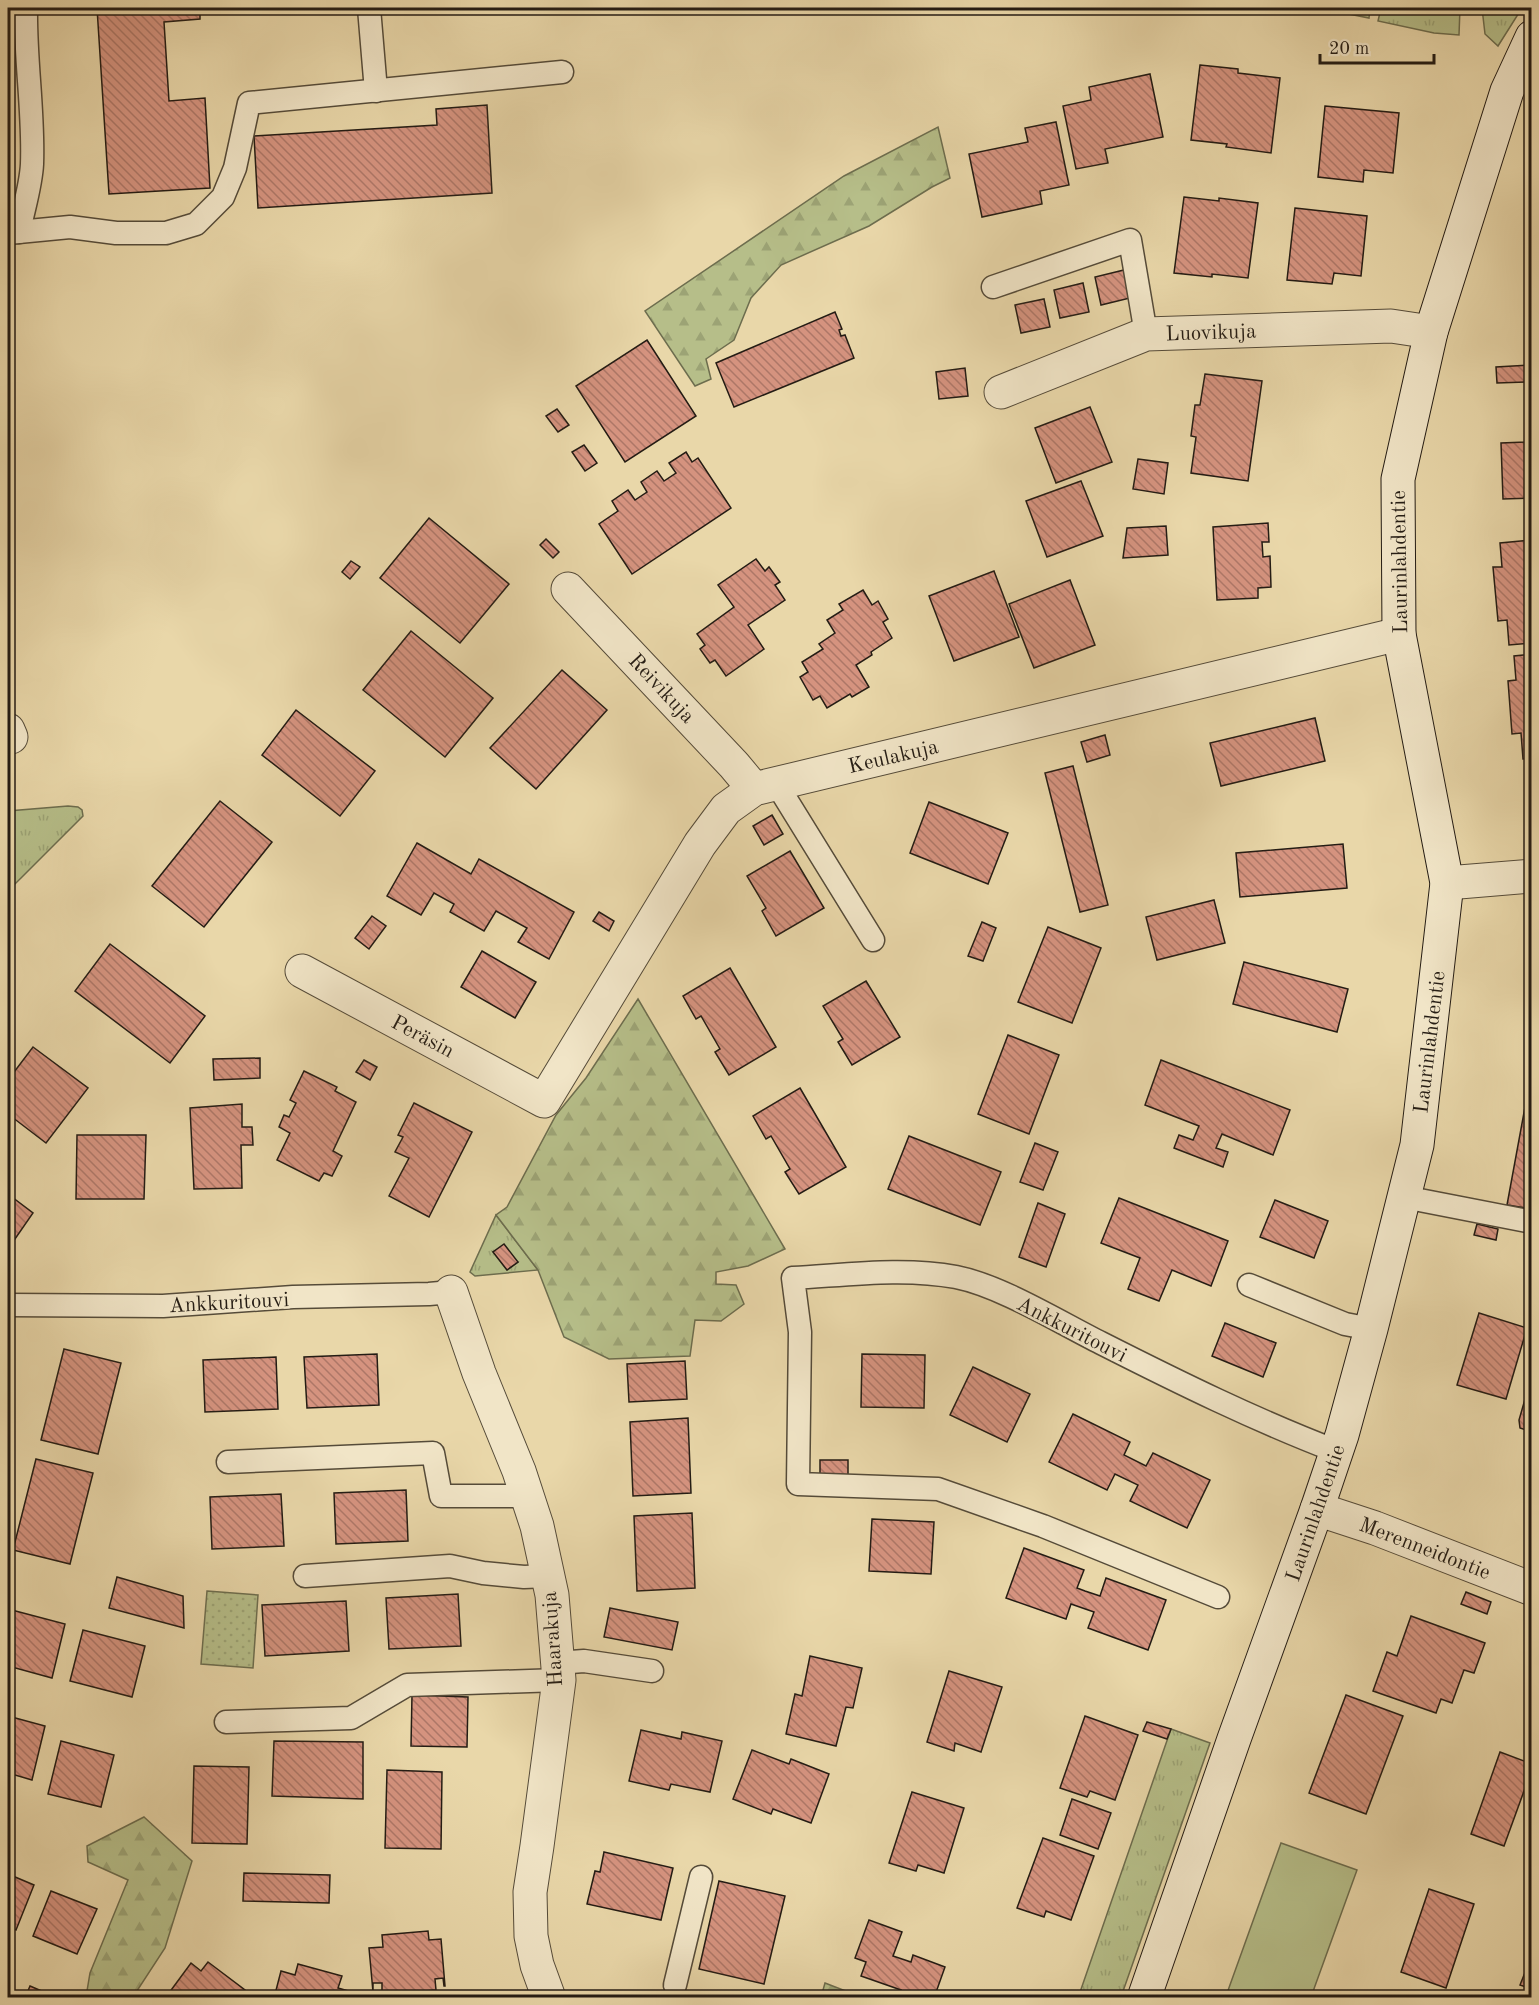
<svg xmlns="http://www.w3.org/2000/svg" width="1539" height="2005" font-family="'Old Standard TT',serif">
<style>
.grass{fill:url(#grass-tufts);stroke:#6d6d4e;stroke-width:1.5;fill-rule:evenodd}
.forest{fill:url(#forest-firs);stroke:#6d6d4e;stroke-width:1.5}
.park{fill:url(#park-dots);stroke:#6d6d4e;stroke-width:1.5}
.pitch{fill:#b6be89;stroke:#6d6d4e;stroke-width:1.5}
.building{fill:url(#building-back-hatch);stroke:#241c14;stroke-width:1.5}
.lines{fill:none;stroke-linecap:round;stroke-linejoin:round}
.lane-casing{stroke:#554b39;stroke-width:25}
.street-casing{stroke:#554b39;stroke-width:35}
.secondary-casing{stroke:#241c14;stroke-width:35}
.lane{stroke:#f1e5c7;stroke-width:22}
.street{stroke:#f1e5c7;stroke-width:33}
.secondary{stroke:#f1e5c7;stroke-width:33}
.labels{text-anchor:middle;stroke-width:5;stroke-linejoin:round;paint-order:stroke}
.street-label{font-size:21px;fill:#241c14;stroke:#f1e5c7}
</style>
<defs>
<pattern id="grass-tufts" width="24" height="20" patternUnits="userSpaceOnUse" patternTransform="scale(1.5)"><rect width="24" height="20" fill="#b6be89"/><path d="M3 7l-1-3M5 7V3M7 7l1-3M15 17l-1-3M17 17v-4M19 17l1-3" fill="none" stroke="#9ca375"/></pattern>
<pattern id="forest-firs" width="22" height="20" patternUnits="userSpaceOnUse" patternTransform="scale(1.5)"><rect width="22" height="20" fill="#b6be89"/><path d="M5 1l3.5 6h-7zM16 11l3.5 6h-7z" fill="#9ca375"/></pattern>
<pattern id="park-dots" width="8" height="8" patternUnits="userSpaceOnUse" patternTransform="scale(1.5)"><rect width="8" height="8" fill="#b6be89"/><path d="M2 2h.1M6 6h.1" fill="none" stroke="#9ca375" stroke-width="1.8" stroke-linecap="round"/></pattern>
<pattern id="building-back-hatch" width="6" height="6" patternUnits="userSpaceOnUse" patternTransform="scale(1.5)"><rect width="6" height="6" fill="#d5937f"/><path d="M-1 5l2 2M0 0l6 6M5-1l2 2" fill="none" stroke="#ad7767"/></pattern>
</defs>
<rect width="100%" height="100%" fill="#e9d7a9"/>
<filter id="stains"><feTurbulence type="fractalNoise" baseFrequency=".00333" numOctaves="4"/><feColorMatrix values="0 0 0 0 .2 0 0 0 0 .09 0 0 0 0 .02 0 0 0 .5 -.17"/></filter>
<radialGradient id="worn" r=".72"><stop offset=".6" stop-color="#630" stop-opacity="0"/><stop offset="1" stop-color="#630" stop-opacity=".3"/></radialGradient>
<g class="grass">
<path d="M1319,8H1370L1369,18Z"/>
<path d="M1381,8H1460L1459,35L1434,33L1378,21Z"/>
<path d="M1482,8H1522L1498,46L1485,34Z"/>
<path d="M68,806L78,807L82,810L83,816L8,891V811Z"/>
<path d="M496,1215L538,1270L475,1276L470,1272ZM493,1252L518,1262L507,1270Z"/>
<path d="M1171,1729L1210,1743L1121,1997L1078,1998Z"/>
</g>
<g class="forest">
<path d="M938,127L950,178L932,187L869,226L781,265L751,298L734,340L706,359L711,379L695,386L645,311L844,176Z"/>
<path d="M638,999L785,1249L748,1266L716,1272V1284L736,1285L744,1304L721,1321L695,1320L690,1356L609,1359L564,1337L538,1270L496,1215L507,1207L556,1115L586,1078Z"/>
<path d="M144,1817L192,1861L165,1948L133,1997H86L90,1973L128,1880L88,1862L87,1846Z"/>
<path d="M825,1983L861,1997H821Z"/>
</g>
<path class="park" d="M207,1591L258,1595L253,1668L201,1664Z"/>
<path class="pitch" d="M1281,1843L1357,1870L1311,1997H1229L1226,1996Z"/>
<g class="building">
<path d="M97,8H200V19L164,22L169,101L205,98L210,188L109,194Z"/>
<path d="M1200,65L1238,69V73L1280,78L1271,153L1226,147L1227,144L1191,140Z"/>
<path d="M1150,74L1163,137L1105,149L1108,163L1076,169L1063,106L1091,100L1089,87Z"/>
<path d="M487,105L492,193L258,208L254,136L437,125L436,109Z"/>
<path d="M1325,106L1399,113L1393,173L1364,170L1363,182L1318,177Z"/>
<path d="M1056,122L1069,185L1040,191L1042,204L982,217L969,154L1028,142L1025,128Z"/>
<path d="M1184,197L1219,201V198L1258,203L1248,278L1212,274V277L1174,273Z"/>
<path d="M1295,208L1367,216L1361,276L1334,273L1332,284L1287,280Z"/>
<path d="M1124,270L1130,298L1101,305L1095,277Z"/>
<path d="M1083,283L1089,312L1060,318L1054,290Z"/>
<path d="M1044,299L1050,327L1021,333L1015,305Z"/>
<path d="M835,312L842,329L839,330L841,336L845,335L854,358L734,407L716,363Z"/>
<path d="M647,340L696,416L625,462L576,386Z"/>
<path d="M1529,365L1530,382L1497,383L1496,367Z"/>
<path d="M965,368L968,396L939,399L936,372Z"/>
<path d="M1205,374L1262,381L1248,481L1191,473L1196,437L1191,436L1195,405H1200Z"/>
<path d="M1090,407L1112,462L1056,483L1035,428Z"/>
<path d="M557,409L569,425L558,432L546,416Z"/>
<path d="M1526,433H1532L1531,498L1503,499L1501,443L1526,442Z"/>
<path d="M584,445L597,463L585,471L572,452Z"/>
<path d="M686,452L692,462L698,458L731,508L632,574L599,524L618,511L612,501L628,490L635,500L647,492L641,482L657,471L664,481L676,473L669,463Z"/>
<path d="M1138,459L1168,463L1164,494L1133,489Z"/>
<path d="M1081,481L1103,536L1047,557L1026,501Z"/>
<path d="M429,518L509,584L460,643L380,578Z"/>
<path d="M1268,523L1269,542H1262L1263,557L1270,556L1271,587L1258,588V598L1217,600L1213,527Z"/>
<path d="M1166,526L1168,555L1123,558L1127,528Z"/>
<path d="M546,539L559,552L553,558L540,545Z"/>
<path d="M1532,540V643L1509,645L1507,620L1498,621L1493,567H1502L1500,543Z"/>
<path d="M756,559L765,571L769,567L780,582L775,585L785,600L748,625L764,649L726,676L715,660L710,663L700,649L705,645L697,634L734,607L718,585Z"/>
<path d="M351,561L360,567L350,579L342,572Z"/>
<path d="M994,571L1019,637L954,661L929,596Z"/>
<path d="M1070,580L1095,645L1034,668L1009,604Z"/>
<path d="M863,590L872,605L878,601L888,619L883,622L892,638L871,652L872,655L856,665L869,687L852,697L850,694L827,708L820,696L813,700L800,677L808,672L802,662L823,649L819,644L835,633L827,620L843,610L839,604Z"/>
<path d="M411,631L493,698L445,757L363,690Z"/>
<path d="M1532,654V758L1523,759L1521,733L1512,734L1508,681L1516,680L1514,656Z"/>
<path d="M562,670L607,710L536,789L490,748Z"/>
<path d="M296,710L375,771L340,816L262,755Z"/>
<path d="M1315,718L1325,761L1221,786L1210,743Z"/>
<path d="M1105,735L1110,755L1087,762L1081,742Z"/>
<path d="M1073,766L1108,905L1080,912L1045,773Z"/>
<path d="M220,801L272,842L204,927L152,886Z"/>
<path d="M929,802L1008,833L988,884L910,853Z"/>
<path d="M772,815L783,834L764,845L753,826Z"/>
<path d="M417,843L471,874L479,859L574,912L549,959L518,942L527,928L496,911L484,931L450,912L454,904L434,893L421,915L387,896Z"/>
<path d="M1343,844L1347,888L1240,897L1236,853Z"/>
<path d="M790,851L824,908L776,936L762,911L766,908L747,876Z"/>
<path d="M1214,900L1225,943L1157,960L1146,917Z"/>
<path d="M599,912L614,921L609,931L593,921Z"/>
<path d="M372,916L386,926L369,949L355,938Z"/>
<path d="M982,922L996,928L983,961L968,956Z"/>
<path d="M1048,927L1101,948L1072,1023L1018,1002Z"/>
<path d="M110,944L205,1016L170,1063L75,991Z"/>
<path d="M482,951L536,982L515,1018L461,987Z"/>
<path d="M1244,962L1348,989L1337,1032L1233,1004Z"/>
<path d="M730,968L776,1047L729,1075L715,1052L720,1049L701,1016L696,1019L683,996Z"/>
<path d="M866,981L900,1037L852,1065L838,1042L843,1039L823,1006Z"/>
<path d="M1008,1035L1059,1055L1029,1134L978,1114Z"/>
<path d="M33,1047L88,1088L46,1143L8,1114V1080Z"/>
<path d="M260,1058V1078L214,1080L213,1059Z"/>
<path d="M364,1060L377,1067L370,1080L356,1072Z"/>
<path d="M1161,1060L1290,1110L1273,1155L1222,1134L1216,1148L1228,1152L1223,1167L1174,1148L1179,1135L1193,1140L1199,1126L1145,1105Z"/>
<path d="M304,1071L337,1087L335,1091L356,1102L333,1151L342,1156L332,1176L324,1173L319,1181L277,1160L290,1133L279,1127L284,1115L289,1117L296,1103L290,1100Z"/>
<path d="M800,1088L846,1167L799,1194L785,1172L790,1169L771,1136L766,1139L753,1116Z"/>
<path d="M414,1103L472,1132L429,1217L389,1196L409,1158L395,1152L403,1137L398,1135Z"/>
<path d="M242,1104V1127H252L253,1145H241L242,1188L194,1189L190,1108Z"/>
<path d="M1525,1107L1532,1108V1209L1507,1205Z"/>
<path d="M77,1135H146L144,1199H76Z"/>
<path d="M909,1136L1001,1172L980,1225L888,1189Z"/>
<path d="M1035,1143L1058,1152L1043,1190L1020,1182Z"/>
<path d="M8,1194L33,1213L8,1249Z"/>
<path d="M1119,1198L1228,1241L1211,1286L1172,1270L1159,1301L1128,1289L1140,1258L1101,1243Z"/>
<path d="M1275,1200L1328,1221L1314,1258L1260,1237Z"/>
<path d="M1038,1203L1065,1214L1046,1267L1019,1257Z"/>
<path d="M1477,1224L1498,1229L1496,1240L1474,1235Z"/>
<path d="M504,1244L518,1262L507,1270L493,1252Z"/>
<path d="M1479,1313L1527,1328L1506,1399L1457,1385Z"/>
<path d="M1225,1323L1276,1343L1263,1377L1212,1356Z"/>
<path d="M64,1349L121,1363L98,1454L41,1440Z"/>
<path d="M377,1354L379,1405L307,1408L304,1357Z"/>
<path d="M862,1354L925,1355L924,1408L861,1407Z"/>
<path d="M276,1357L278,1409L205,1412L203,1360Z"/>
<path d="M685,1361L687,1399L629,1402L627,1364Z"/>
<path d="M973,1367L1030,1394L1007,1442L950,1415Z"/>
<path d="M1532,1375V1432L1520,1428L1519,1420Z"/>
<path d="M1073,1414L1130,1442L1124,1455L1146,1466L1153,1453L1210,1480L1187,1528L1130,1501L1138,1485L1115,1474L1107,1490L1049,1462Z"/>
<path d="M688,1418L691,1493L633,1496L630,1422Z"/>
<path d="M36,1459L93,1473L70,1564L13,1550Z"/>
<rect x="820" y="1460" width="28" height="16"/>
<path d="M406,1490L408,1541L336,1544L334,1493Z"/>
<path d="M281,1494L284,1546L212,1549L210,1497Z"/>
<path d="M692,1513L695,1588L637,1591L634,1516Z"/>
<path d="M872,1519L934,1522L931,1574L869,1571Z"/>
<path d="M1024,1548L1084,1570L1077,1588L1085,1591L1100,1596L1106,1578L1166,1600L1148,1650L1088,1628L1094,1612L1071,1604L1066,1619L1006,1598Z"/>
<path d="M117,1577L183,1596L184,1628L109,1608Z"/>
<path d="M1466,1592L1491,1602L1487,1614L1461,1604Z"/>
<path d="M458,1594L461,1646L389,1649L386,1598Z"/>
<path d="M346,1601L349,1651L265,1656L262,1605Z"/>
<path d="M610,1608L678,1622L672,1650L604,1637Z"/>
<path d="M8,1609L65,1624L52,1678L8,1666Z"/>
<path d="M1411,1616L1485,1643L1474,1673L1464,1670L1452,1703L1441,1699L1436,1713L1373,1691L1387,1652L1397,1656Z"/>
<path d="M83,1630L145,1646L132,1697L70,1681Z"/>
<path d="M810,1656L862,1668L853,1708L846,1707L836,1746L786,1734L795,1694L802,1696Z"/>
<path d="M949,1671L1002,1687L981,1752L955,1743L954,1751L927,1742Z"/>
<path d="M412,1695L468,1697L467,1747L411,1746Z"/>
<path d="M1346,1695L1403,1716L1366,1814L1309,1793Z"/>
<path d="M8,1716L45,1726L32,1780L8,1773Z"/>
<path d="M1085,1716L1138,1735L1115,1800L1090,1791L1087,1797L1060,1788Z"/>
<path d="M1147,1722L1171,1729L1167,1739L1143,1731Z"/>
<path d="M641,1730L681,1739L682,1732L722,1741L710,1792L671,1784L669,1790L629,1781Z"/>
<path d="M61,1741L114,1755L101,1807L48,1794Z"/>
<path d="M274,1741L363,1742V1799L272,1796Z"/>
<path d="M752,1750L789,1764L791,1759L829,1774L811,1823L773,1809L771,1814L733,1799Z"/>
<path d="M1500,1752L1532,1764V1769L1504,1846L1471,1834Z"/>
<path d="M194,1766L249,1767L247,1844L192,1843Z"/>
<path d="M387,1770L442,1772L441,1849L385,1848Z"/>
<path d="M912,1792L964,1808L944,1873L918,1865L916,1871L889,1863Z"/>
<path d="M1072,1799L1111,1813L1098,1849L1060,1835Z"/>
<path d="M1043,1838L1094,1856L1071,1920L1046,1911L1044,1917L1017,1908Z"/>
<path d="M604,1852L673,1868L661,1920L587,1904L595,1871L600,1872Z"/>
<path d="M244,1873L330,1875L329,1903L243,1901Z"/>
<path d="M8,1874L34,1885L16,1930L8,1926Z"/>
<path d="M719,1881L785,1896L764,1984L699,1969Z"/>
<path d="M1429,1889L1474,1904L1446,1988L1401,1972Z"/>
<path d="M51,1891L97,1909L77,1954L33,1936Z"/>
<path d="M869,1920L902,1932L893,1956L911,1962L913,1955L945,1967L934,1998H903L898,1996L901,1990L861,1976L866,1962L855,1958Z"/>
<path d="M428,1931L429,1940L441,1939L445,1986H444L443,1978L435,1979L436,1990L382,1995V1983H373V1992L369,1948L383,1947L382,1935Z"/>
<path d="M1532,1955V1989L1520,1985Z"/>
<path d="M208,1962L245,1990L240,1998H175L169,1993L191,1963L201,1971Z"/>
<path d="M298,1964L342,1976L338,1988L352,1992L350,1998H274L281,1971L295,1975Z"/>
<path d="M30,1986L58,1998H25Z"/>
<path d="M1331,1992L1346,1998H1329Z"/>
</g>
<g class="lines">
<defs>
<g id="lane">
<path d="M369,8L376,91"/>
<path d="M19,232C23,210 31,186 32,164C34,112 25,60 26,8"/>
<path d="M8,233L70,227L116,233H166L196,224L223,197L235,168L249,103L562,72"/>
<path d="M993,287L1130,240L1146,334"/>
<path d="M776,783L873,940"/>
<path d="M1404,1197L1532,1222"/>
<path d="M1249,1285L1345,1324L1371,1329"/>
<path d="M8,1305L163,1306L293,1297L429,1294L451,1292"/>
<path d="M228,1462L433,1453L441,1496H527"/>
<path d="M305,1576L450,1566L483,1573L524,1577L547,1576"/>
<path d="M1218,1597L1043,1526L938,1489L798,1484L800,1332L793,1278C847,1275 903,1267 956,1277C1001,1286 1059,1322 1101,1343C1178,1382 1255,1420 1336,1451"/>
<path d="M557,1663L584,1661L652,1671"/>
<path d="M226,1722L351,1718L407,1685L559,1680"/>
<path d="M675,1985L701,1877"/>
</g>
<g id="street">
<path d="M1001,392L1146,334L1391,326L1431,332"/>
<path d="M568,589L734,765L754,789"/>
<path d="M8,730L11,737"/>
<path d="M1447,883L1532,876"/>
<path d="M302,971L544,1101L700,844L726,809L754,789L1399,634"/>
<path d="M451,1292L479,1373L519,1471L537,1526L552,1595L559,1680L537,1846L530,1892L531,1936L537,1965L549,1998"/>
<path d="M1317,1509L1375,1528L1532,1589"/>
</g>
<path id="secondary" d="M1144,1998L1234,1739L1317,1509L1342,1435L1371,1329L1417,1145L1447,883L1399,634L1398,479L1431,332L1507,91L1532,37"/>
</defs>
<use href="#lane" class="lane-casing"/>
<use href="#street" class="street-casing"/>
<use href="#secondary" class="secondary-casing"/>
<use href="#lane" class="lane"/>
<use href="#street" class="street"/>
<use href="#secondary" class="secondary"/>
</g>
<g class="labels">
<g class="street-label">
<text transform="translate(1211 332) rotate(-2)" y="7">Luovikuja</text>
<text transform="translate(1399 562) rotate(-91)" y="7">Laurinlahdentie</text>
<text transform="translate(662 688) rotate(47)" y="7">Reivikuja</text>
<text transform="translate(893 756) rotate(-13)" y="7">Keulakuja</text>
<text transform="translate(423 1036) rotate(28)" y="7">Peräsin</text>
<text transform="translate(1429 1042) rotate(-83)" y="7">Laurinlahdentie</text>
<text transform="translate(229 1302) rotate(-3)" y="7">Ankkuritouvi</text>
<text transform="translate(1072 1329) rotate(27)" y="7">Ankkuritouvi</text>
<text transform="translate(1315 1513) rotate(-71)" y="7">Laurinlahdentie</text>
<text transform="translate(1425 1548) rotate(21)" y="7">Merenneidontie</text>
<text transform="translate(552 1639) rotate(-94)" y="7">Haarakuja</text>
</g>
</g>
<rect width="1539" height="2005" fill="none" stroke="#e9d7a9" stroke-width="30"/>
<rect x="9" y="9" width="1521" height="1987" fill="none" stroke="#241c14" stroke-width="3"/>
<rect x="15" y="15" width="1509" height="1975" fill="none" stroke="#241c14" stroke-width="1.5"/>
<path d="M1320 54v9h114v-9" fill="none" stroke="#241c14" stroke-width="3"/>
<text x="1329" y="54" font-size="18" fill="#241c14" stroke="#f1e5c7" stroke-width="4.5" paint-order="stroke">20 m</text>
<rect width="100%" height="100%" filter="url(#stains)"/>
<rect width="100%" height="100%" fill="url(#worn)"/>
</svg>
